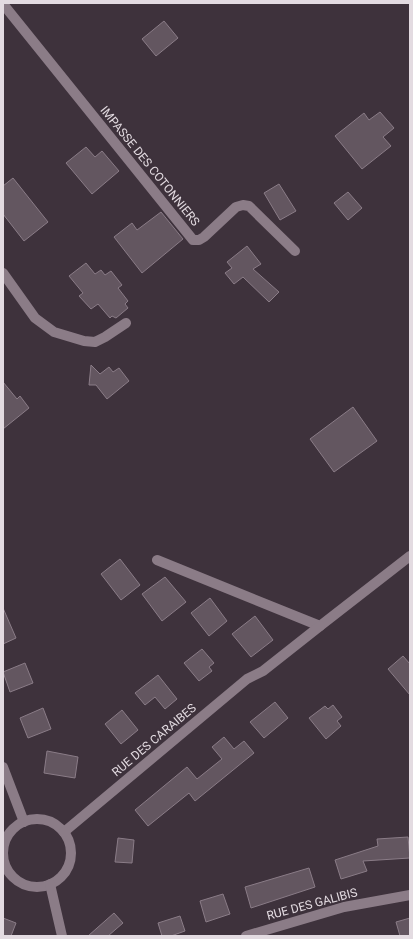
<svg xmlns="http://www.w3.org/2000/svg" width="413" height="939" font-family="Roboto,sans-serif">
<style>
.building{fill:#635660;stroke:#8a7c87}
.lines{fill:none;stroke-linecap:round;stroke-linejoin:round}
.minor{stroke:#8b7c87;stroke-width:10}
.labels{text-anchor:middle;stroke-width:3.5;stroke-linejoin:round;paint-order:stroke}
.street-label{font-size:12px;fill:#e3dbe1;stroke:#3e323c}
</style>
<rect width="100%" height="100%" fill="#3e323c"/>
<g class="building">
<path d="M164,21L178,38L156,56L142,39Z"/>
<path d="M380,112L394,128L383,137L391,146L362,169L335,136L364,113L369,120Z"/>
<path d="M86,147L95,157L102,151L119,171L92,194L66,163Z"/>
<path d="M13,178L48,222L24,241L3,214V186Z"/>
<path d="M279,184L296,211L280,220L264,193Z"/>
<path d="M348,192L362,208L348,220L334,203Z"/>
<path d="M161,212L183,239L142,273L114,237L132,223L137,230Z"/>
<path d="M247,246L261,264L253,269L279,292L269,302L243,277L234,284L225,273L232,268L227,262Z"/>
<path d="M86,263L95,274L101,270L105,275L111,271L122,285L118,288L128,301L125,304L128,308L116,318L112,316L110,318L98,304L91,309L79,296L83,293L69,276Z"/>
<path d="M91,365L100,374L109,367L113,372L119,368L129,381L107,399L96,385H89Z"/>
<path d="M3,382L17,399L20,396L29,408L3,429Z"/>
<path d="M353,407L377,441L334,472L310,439Z"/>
<path d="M120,559L140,585L121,600L101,574Z"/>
<path d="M165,577L186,602L162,621L142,594Z"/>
<path d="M210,598L227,621L209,636L191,613Z"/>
<path d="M3,608L16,638L3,644Z"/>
<path d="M255,616L273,640L251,657L232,634Z"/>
<path d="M202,649L214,663L209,667L212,671L199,681L184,663Z"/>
<path d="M403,656L410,664V695L388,669Z"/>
<path d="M25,663L33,683L10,692L3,672Z"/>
<path d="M158,675L177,699L165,709L155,697L145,705L135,693Z"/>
<path d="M275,702L288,718L264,738L250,722Z"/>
<path d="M333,705L342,717L337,721L341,726L326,739L309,718L325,706L328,709Z"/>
<path d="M43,708L51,729L28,738L20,718Z"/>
<path d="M122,710L138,730L121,744L105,724Z"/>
<path d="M224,737L234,749L244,741L254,753L195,801L189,793L148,826L135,810L187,767L197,779L222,759L212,747Z"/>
<path d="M47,751L78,757L75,778L44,773Z"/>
<path d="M408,837L410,858L363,861L367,871L341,879L335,860L378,846L377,839Z"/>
<path d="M118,838L134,840L132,863L115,862Z"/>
<path d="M309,868L315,887L251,908L245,887Z"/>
<path d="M223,894L230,914L206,922L200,901Z"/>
<path d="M114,913L123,923L108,936H88Z"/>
<path d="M180,916L185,931L171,936H162L158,923Z"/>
<path d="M3,918L16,923L11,936H3Z"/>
<path d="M410,918V936H400L396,922Z"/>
</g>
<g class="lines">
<g class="minor">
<path d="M3,4L193,240H199L204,237L236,207L243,205L249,206L295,251"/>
<path d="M3,273L35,318L54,332L84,341L95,342L105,337L126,323"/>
<path d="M157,560L320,626L410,556"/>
<path d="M3,767L24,822"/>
<circle cx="37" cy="853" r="34"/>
<path d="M64,832L247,679L263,671L320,626"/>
<path d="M50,884L62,936"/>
<path d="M246,936L344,907L410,895"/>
</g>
</g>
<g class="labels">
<g class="street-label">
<text transform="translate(150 166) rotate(51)" y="4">IMPASSE DES COTONNIERS</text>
<text transform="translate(154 740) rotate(-40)" y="4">RUE DES CARAIBES</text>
<text transform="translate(312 904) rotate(-15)" y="4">RUE DES GALIBIS</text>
</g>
</g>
<rect width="413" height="939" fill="none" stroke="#e3dbe1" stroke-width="8"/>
</svg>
